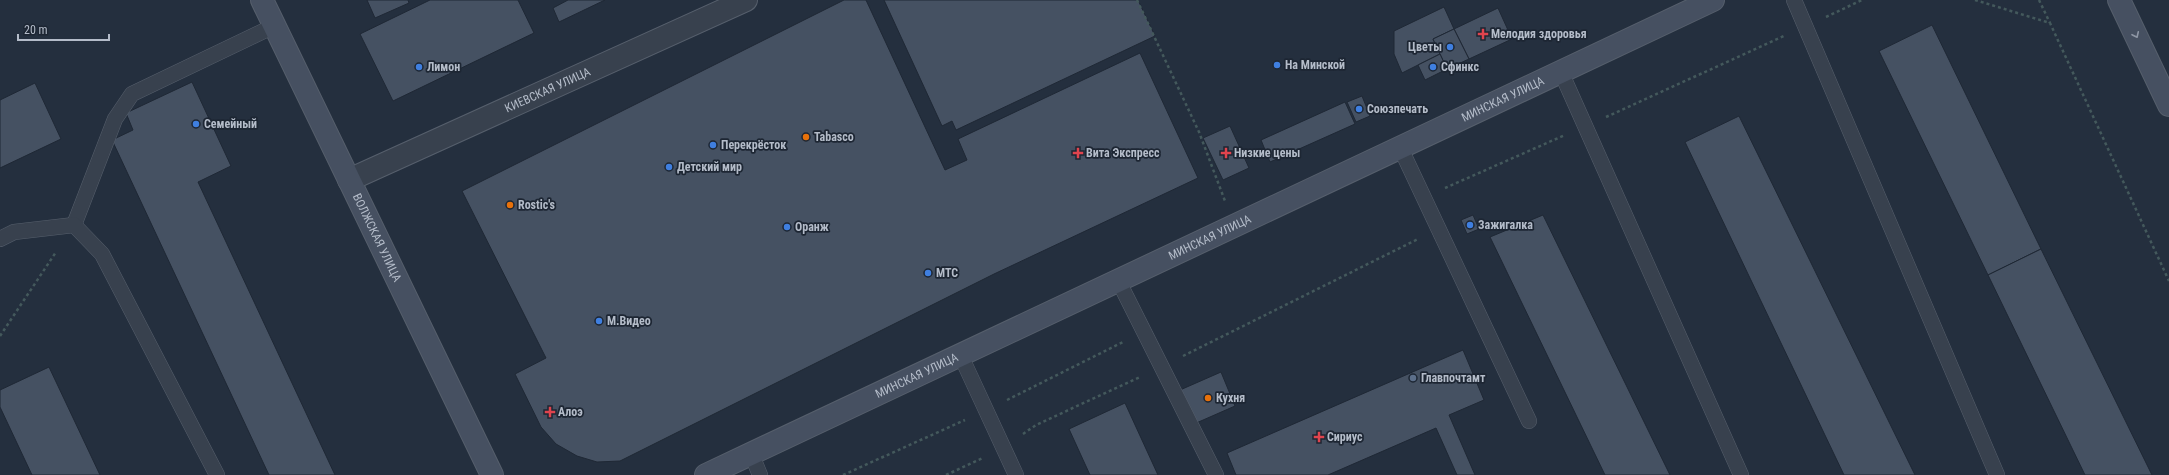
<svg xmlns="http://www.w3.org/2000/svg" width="2169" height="475" font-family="'Roboto Condensed',sans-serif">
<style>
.building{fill:#455162;stroke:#1f2835}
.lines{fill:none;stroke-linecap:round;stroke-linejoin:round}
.lane-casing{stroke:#565f6c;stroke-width:16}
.street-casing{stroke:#565f6c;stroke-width:24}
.secondary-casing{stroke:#565f6c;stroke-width:24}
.path{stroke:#44595c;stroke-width:2.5;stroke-dasharray:3 3;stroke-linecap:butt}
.lane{stroke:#38414e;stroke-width:15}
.street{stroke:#38414e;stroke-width:22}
.secondary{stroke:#465061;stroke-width:22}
.oneway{stroke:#8e96a5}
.health-dot{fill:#e0444e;stroke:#1d2633;stroke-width:1.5}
.shop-dot{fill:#3f7fe0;stroke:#1d2633;stroke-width:1.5}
.food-dot{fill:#e8710a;stroke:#1d2633;stroke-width:1.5}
.service-dot{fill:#5c6f8a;stroke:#1d2633;stroke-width:1.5}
.labels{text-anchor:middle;stroke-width:3.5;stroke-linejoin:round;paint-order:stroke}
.poi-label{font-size:12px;font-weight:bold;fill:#b4bcc9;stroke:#1d2633;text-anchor:start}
.street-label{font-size:12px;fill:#b4bcc9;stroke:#1d2633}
</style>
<rect width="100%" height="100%" fill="#242f3e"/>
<g class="building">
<path d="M367,0H408L409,3L375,18Z"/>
<path d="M430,0H518L534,33L393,101L360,34Z"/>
<path d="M568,0H605L559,22L553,8Z"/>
<path d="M844,0H866L945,170L967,160L958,139L1140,53L1198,178L994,274L620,461L597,462L577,456L556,444L541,427L515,374L546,358L462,191Z"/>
<path d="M884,0H1138L1155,36L956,130L952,121L942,126Z"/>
<path d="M1444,7L1454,29L1433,39L1440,54L1402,73L1394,54V31Z"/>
<path d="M1498,8L1512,39L1469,59L1454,29Z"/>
<path d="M1932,25L2041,249L1988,275L1879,51Z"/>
<path d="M1454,29L1469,59L1447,69L1433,39Z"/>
<path d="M1440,54L1447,69L1425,80L1418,65Z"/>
<path d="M192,82L231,166L198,182L335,475H269L112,140L133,130L126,113Z"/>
<path d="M35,83L61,139L0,168V100Z"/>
<path d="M1362,96L1370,116L1356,122L1347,102Z"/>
<path d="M1345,102L1355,124L1270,162L1261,140Z"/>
<path d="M1739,116L1915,475H1844L1685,142Z"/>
<path d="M1230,126L1249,168L1223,180L1203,138Z"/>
<path d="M1473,215L1479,229L1467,234L1461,220Z"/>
<path d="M1543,215L1670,475H1605L1490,237Z"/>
<path d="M2041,249L2152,475H2085L1988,275Z"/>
<path d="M1463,350L1484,400L1449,415L1475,475H1457L1436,428L1328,475H1236L1227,453Z"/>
<path d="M49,367L100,475H32L0,407V390Z"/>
<path d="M1221,372L1235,406L1194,424L1180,390Z"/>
<path d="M1125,403L1158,475H1090L1069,429Z"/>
</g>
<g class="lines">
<defs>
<g id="lane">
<path d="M1794,0L1997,475"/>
<path d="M1561,72L1741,475"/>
<path d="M1400,147L1529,421"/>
<path d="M74,225L115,119L132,94L274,26"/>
<path d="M0,239L14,232L74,225L102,254L217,475"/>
<path d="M1118,280L1216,475"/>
<path d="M960,354L1016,475"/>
<path d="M751,453L760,475"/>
</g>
<g id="street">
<path id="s1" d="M349,180L746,0"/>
</g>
<g id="secondary">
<path id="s2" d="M262,0L492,475"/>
<path d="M2119,0L2169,105"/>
<path id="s3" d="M706,475L1713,0"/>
</g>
</defs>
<use href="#lane" class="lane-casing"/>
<use href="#street" class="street-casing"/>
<use href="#secondary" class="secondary-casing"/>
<g class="path">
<path d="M1137,0L1199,132L1225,201"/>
<path d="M1975,0L2050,23L2169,281"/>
<path d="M2039,0L2050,23"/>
<path d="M1826,17L1862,0"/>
<path d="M1606,117L1784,36"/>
<path d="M1445,188L1565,135"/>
<path d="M0,336L56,252"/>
<path d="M1183,356L1418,239"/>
<path d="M1007,400L1123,342"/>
<path d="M1023,434L1036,425L1140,377"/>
<path d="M843,475L965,420"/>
<path d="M946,475L983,458"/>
</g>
<use href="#lane" class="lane"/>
<use href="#street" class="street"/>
<use href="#secondary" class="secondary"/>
</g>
<defs><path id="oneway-chevron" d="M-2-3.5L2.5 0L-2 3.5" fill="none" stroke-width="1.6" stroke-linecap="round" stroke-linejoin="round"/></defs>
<use class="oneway" href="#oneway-chevron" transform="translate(2136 35) rotate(65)"/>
<g class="health-dot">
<path d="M1481 28h4v4h4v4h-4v4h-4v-4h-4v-4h4z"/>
<path d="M1076 147h4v4h4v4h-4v4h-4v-4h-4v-4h4z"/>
<path d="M1224 147h4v4h4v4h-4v4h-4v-4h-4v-4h4z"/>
<path d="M548 406h4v4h4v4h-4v4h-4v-4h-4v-4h4z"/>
<path d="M1317 431h4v4h4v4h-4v4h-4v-4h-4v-4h4z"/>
</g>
<g class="shop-dot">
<circle cx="1450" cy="47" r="4"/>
<circle cx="1277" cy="65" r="4"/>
<circle cx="419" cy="67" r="4"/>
<circle cx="1433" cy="67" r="4"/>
<circle cx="1359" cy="109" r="4"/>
<circle cx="196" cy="124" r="4"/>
<circle cx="713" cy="145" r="4"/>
<circle cx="669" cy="167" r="4"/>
<circle cx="1470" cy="225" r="4"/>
<circle cx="787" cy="227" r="4"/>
<circle cx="928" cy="273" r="4"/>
<circle cx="599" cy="321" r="4"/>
</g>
<g class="food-dot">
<circle cx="806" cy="137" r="4"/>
<circle cx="510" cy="205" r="4"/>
<circle cx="1208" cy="398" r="4"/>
</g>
<circle class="service-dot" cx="1413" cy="378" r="4"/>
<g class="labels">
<g class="poi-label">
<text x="1491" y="38">Мелодия здоровья</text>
<text x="1442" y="51" text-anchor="end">Цветы</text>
<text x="1285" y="69">На Минской</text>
<text x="427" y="71">Лимон</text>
<text x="1441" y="71">Сфинкс</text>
<text x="1367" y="113">Союзпечать</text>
<text x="204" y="128">Семейный</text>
<text x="814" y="141">Tabasco</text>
<text x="721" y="149">Перекрёсток</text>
<text x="1086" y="157">Вита Экспресс</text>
<text x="1234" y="157">Низкие цены</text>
<text x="677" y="171">Детский мир</text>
<text x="518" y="209">Rostic's</text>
<text x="1478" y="229">Зажигалка</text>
<text x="795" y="231">Оранж</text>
<text x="936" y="277">МТС</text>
<text x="607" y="325">М.Видео</text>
<text x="1421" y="382">Главпочтамт</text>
<text x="1216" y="402">Кухня</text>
<text x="558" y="416">Алоэ</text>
<text x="1327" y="441">Сириус</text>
</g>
<g class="street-label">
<text dy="4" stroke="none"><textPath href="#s1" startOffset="218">КИЕВСКАЯ УЛИЦА</textPath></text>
<text dy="4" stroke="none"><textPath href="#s3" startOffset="881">МИНСКАЯ УЛИЦА</textPath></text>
<text dy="4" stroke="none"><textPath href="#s2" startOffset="264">ВОЛЖСКАЯ УЛИЦА</textPath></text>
<text dy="4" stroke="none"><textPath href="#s3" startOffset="557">МИНСКАЯ УЛИЦА</textPath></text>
<text dy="4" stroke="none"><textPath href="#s3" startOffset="233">МИНСКАЯ УЛИЦА</textPath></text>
</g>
</g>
<path d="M18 34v6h91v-6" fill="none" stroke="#b4bcc9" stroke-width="2"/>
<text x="24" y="34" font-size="12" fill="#b4bcc9" stroke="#1d2633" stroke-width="3" paint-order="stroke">20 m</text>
</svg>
